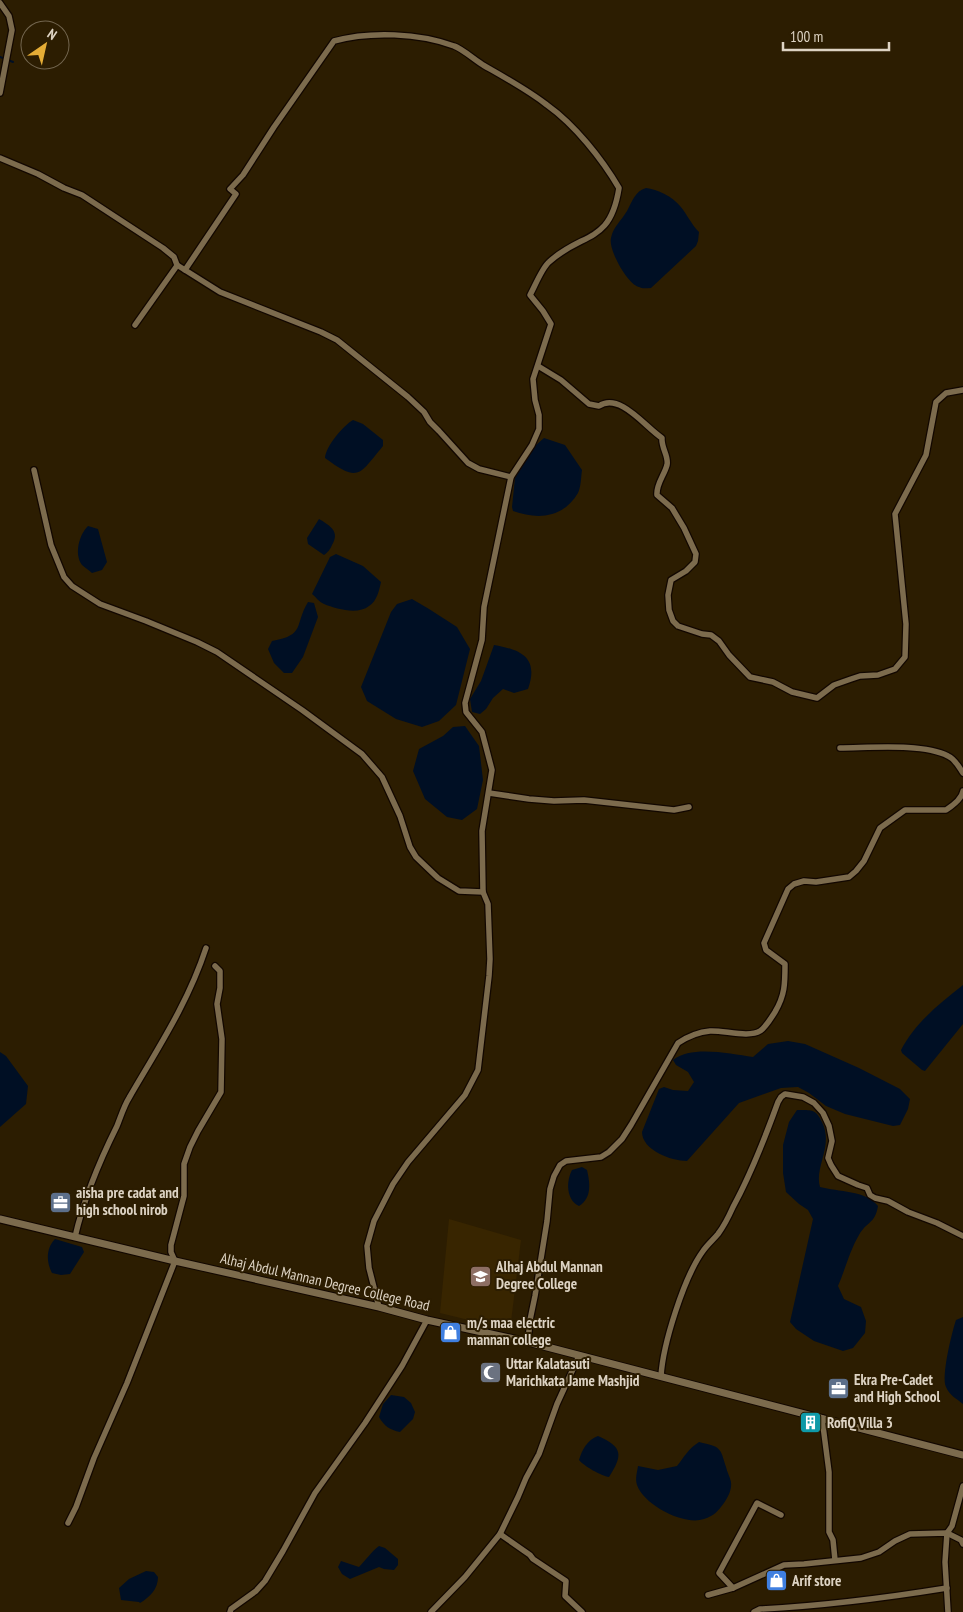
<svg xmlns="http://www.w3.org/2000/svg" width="963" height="1612" font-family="'PT Sans Narrow',sans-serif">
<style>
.built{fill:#382500}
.water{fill:#000f24}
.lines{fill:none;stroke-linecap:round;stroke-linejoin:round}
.stream{stroke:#000f24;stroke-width:2}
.minor-casing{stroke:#120700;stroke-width:8}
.tertiary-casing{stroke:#120700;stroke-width:9}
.minor{stroke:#7c6b4d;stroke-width:5.5}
.tertiary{stroke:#7c6b4d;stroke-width:7}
.labels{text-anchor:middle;stroke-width:4;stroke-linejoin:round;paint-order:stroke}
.poi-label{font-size:15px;font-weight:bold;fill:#ddd3c3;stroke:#2c1d01;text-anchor:start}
.street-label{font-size:15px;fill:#ddd3c3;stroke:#2c1d01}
</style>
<rect width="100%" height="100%" fill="#2c1d01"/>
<path class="built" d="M449,1219L521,1240L510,1330L440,1313Z"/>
<g class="water">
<path d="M646,188C657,189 673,197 680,206C687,214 691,224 699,232L698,241L696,246L651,288C647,288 642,289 639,287C627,284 608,249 611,238C613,227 621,221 627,211C632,202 635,191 646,188Z"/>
<path d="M353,420L363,424L383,440V446C359,475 359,483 325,458C326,446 343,426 353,420Z"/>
<path d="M544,438L565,445L582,470C581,477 581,487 578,493C563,518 538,520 513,511L512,507L515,478L536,445Z"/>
<path d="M319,519C331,526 340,532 332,545C330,550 328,552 324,555L308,544L307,538Z"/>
<path d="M88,526L98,529L107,562L102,570L92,573C89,570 85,568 82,565C74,554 79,535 88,526Z"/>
<path d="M336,554L363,566L381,582C379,591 377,601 369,606C358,615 336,609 324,604C319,602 316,597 312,594L330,557Z"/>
<path d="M412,599L429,609L457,627L470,649L456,705L439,721L422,727L396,719L367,701L361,687L391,612L397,604Z"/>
<path d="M308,602L314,603L318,617L303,657L292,673H284L274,663L268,649L272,641C306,635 294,625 308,602Z"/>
<path d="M494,645C522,650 539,658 528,689L514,693L503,689L493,698L486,709L480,714L472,712L470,699L481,681Z"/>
<path d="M465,726L479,746L483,780L477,809L462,820L447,817L425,799L413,771L419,749L443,736L453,727Z"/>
<path d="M963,985V1024L925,1071L922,1070L902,1053L901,1050C915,1023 940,1003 963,985Z"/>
<path d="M788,1041L805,1044L859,1068L900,1089L910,1099L908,1109L900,1125L893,1126L845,1114L826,1106L809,1093L798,1087L781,1088L739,1103L687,1161C671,1161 642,1150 642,1132L659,1089L664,1087L673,1090L688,1091L694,1082L688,1072L676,1065L673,1060C692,1045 730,1054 753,1057L768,1044Z"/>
<path d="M0,1052L6,1056L28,1086L26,1104L0,1127Z"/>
<path d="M797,1110C812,1110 816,1109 822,1122C834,1146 814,1167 820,1187C838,1192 866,1190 878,1206C875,1224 867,1221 859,1235C850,1250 845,1270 838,1286L844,1299L861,1307L866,1321L865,1333L853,1348L843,1351L814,1341L796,1329L790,1322L813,1219L808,1210L799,1204L786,1192L783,1173V1145L789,1122Z"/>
<path d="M582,1167L587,1170C590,1183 592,1198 579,1206C566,1200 566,1181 572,1170Z"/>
<path d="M55,1239L82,1247L84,1252L70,1274L61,1275L52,1273C46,1262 46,1248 55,1239Z"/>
<path d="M963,1317V1404C957,1399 949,1395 946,1387C941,1376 952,1332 956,1320Z"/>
<path d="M391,1395L404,1397L411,1403L415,1412L413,1419L400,1432C390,1430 384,1426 379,1417L383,1404Z"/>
<path d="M598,1436C623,1447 623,1455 609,1477C601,1476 584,1466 579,1460C582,1450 587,1440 598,1436Z"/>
<path d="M699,1442C721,1447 720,1447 726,1467C727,1472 730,1477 731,1482C732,1490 728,1497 724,1503C718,1511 714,1516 704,1519C684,1526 644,1505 637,1485C635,1478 637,1473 638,1466L658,1470L677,1466C685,1456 688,1449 699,1442Z"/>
<path d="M379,1546L385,1548L398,1559V1565L394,1570L384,1569L379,1567L350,1579L342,1574L338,1567L341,1561L359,1567C366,1560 371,1552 379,1546Z"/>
<path d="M146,1571L154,1572L158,1577C158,1589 150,1597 140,1603L139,1602L121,1600L119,1588L129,1579Z"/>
</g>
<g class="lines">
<path class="stream" d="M0,57L13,62"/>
<defs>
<g id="minor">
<path d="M0,3L9,16L12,30L0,93"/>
<path d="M0,158L38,174L64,188L82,195L163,248L174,257L177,265L176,267L135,325"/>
<path d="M177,265L220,292L321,332L337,340L408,397L424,412L430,422L439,431L468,463L479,469L511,477"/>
<path d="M185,270L236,194L230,189L243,175L274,127L334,41C370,31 419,33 454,46C461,48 475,60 483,65C504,77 528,90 547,105C575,125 602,159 619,188C610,245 583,231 549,262C542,268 535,286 530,295L543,311L551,324L533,379L535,400L539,415V429L532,445L511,477L484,607L482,640L465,703L466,712L482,732L492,770L482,831L483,892L488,904L490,959L489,976L478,1070L465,1095L408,1162L393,1184L374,1221L367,1246L369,1268L379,1307"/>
<path d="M538,366L561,380L589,404L599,406C620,392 646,428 662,438C661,448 669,456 667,465C664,476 656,484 657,495L672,508L684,528L696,554L695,562L686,571L671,580L668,595L669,610L673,621L678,626L702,634L711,635L719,641L729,655L750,677L773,682L792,692L817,698L834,685L851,679L860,676L878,675L895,669L905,657L906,624L895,514L926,455L936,402L946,393L963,390"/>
<path d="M34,470L51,545L64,577L72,586L100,604L146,621L197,642L217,652L302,710L362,754L382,777L400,816L410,847L416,857L438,878L459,891L483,892"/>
<path d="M840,748C869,748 923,743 948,756C955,759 959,767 963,773"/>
<path d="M489,793L529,799L554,801L584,800L674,810L689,807"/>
<path d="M75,1237C84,1198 99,1162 117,1126C121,1116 124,1106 129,1098C158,1048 188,1003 206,948"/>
<path d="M528,1342L530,1320L535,1296L547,1221L550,1189L554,1176L560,1165L566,1161L601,1157L609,1152L622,1139L631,1125L678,1043C687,1037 699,1032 710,1031C723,1030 749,1038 760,1031C766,1027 771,1018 775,1012C785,995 785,984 785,964L766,950L764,943L788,889L794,884L804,881L816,882L849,877L856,871L864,861L880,828L905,810H946C952,806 962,799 963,791"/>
<path d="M661,1376C663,1344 684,1277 703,1251C707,1245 713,1240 718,1234C724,1226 729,1216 733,1207C751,1174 765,1138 778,1102L781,1097L785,1094L803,1097L814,1103L823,1113L829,1126L832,1141L828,1158L831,1165L838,1176L858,1185L867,1188L870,1195L875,1198L888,1201L908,1212L937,1223L963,1236"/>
<path d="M822,1418L829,1472V1532L833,1540L835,1560"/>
<path d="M68,1523L76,1507L94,1458L127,1383L175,1261L171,1252V1245L184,1196V1164L190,1147L198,1131L221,1092L222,1039L217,1004L220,988V971L215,966"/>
<path d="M500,1534L530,1555L533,1559L566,1581L565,1596L582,1612"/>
<path d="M733,1588L719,1573L757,1503L781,1515"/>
<path d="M708,1595L733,1588L784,1565L804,1564L861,1558L879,1552L895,1541L910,1534L947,1533L961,1540L963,1544"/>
<path d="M230,1612L231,1609L256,1591L265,1581L283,1551L315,1493L365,1423L402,1366L427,1320"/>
<path d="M431,1612L465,1577L500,1534L518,1497L526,1478L539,1454L557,1404L579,1356"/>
<path d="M754,1612L760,1609C823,1606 885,1598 947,1588"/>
<path d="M948,1612L945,1562L947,1533L952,1526L963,1486"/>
</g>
<path id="tertiary" d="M0,1219L175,1261L379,1307L427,1320L528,1342L963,1455"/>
</defs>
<use href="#minor" class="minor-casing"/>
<use href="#tertiary" class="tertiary-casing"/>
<use href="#minor" class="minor"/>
<use href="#tertiary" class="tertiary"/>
</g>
<defs>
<symbol id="office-square" viewBox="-11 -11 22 22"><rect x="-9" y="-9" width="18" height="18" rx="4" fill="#5c6f8a" stroke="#2c1d01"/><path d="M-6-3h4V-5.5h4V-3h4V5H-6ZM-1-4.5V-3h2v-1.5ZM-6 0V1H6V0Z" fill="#fff"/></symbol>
<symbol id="university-square" viewBox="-11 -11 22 22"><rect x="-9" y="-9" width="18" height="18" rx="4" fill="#8d6e63" stroke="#2c1d01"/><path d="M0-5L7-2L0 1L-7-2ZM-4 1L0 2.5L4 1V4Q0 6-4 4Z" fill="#fff"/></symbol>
<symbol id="shop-square" viewBox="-11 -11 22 22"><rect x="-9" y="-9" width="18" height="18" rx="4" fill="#3f7fe0" stroke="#2c1d01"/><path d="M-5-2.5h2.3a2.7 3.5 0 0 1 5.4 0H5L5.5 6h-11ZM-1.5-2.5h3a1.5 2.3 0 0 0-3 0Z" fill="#fff"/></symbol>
<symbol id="mosque-square" viewBox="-11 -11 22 22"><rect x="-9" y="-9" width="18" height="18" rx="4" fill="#6b7280" stroke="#2c1d01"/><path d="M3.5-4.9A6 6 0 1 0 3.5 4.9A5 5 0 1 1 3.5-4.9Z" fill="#fff"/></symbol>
<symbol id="building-square" viewBox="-11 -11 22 22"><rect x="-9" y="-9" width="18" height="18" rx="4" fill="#0f9aa8" stroke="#2c1d01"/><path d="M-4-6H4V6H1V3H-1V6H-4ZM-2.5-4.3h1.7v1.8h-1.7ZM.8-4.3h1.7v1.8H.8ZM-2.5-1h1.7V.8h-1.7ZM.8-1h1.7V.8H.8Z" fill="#fff"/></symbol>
</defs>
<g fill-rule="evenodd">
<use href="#office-square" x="48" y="1190" width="25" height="25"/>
<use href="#university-square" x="468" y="1264" width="25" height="25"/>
<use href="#shop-square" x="438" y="1320" width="25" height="25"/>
<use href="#mosque-square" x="478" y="1360" width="25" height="25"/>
<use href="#office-square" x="826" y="1376" width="25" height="25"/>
<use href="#building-square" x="798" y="1410" width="25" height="25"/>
<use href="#shop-square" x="764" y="1568" width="25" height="25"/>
</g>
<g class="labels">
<g class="poi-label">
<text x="76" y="1198">aisha pre cadat and<tspan x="76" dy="17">high school nirob</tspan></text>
<text x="496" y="1272">Alhaj Abdul Mannan<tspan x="496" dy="17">Degree College</tspan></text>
<text x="467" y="1328">m/s maa electric<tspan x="467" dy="17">mannan college</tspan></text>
<text x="506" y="1369">Uttar Kalatasuti<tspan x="506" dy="17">Marichkata Jame Mashjid</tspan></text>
<text x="854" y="1385">Ekra Pre-Cadet<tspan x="854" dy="17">and High School</tspan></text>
<text x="827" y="1428">RofiQ Villa 3</text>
<text x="792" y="1586">Arif store</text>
</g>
<g class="street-label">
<text transform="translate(325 1282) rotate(13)" y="5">Alhaj Abdul Mannan Degree College Road</text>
</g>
</g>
<g transform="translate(45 45) rotate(34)"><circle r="24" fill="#2c1d01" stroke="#73664f"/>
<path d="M0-4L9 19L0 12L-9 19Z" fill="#e5ad36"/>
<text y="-8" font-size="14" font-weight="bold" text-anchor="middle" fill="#ddd3c3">N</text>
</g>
<path d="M783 42v8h106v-8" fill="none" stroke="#ddd3c3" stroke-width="2.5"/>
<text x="790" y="42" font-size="15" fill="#ddd3c3" stroke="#2c1d01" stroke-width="4" paint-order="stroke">100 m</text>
</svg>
